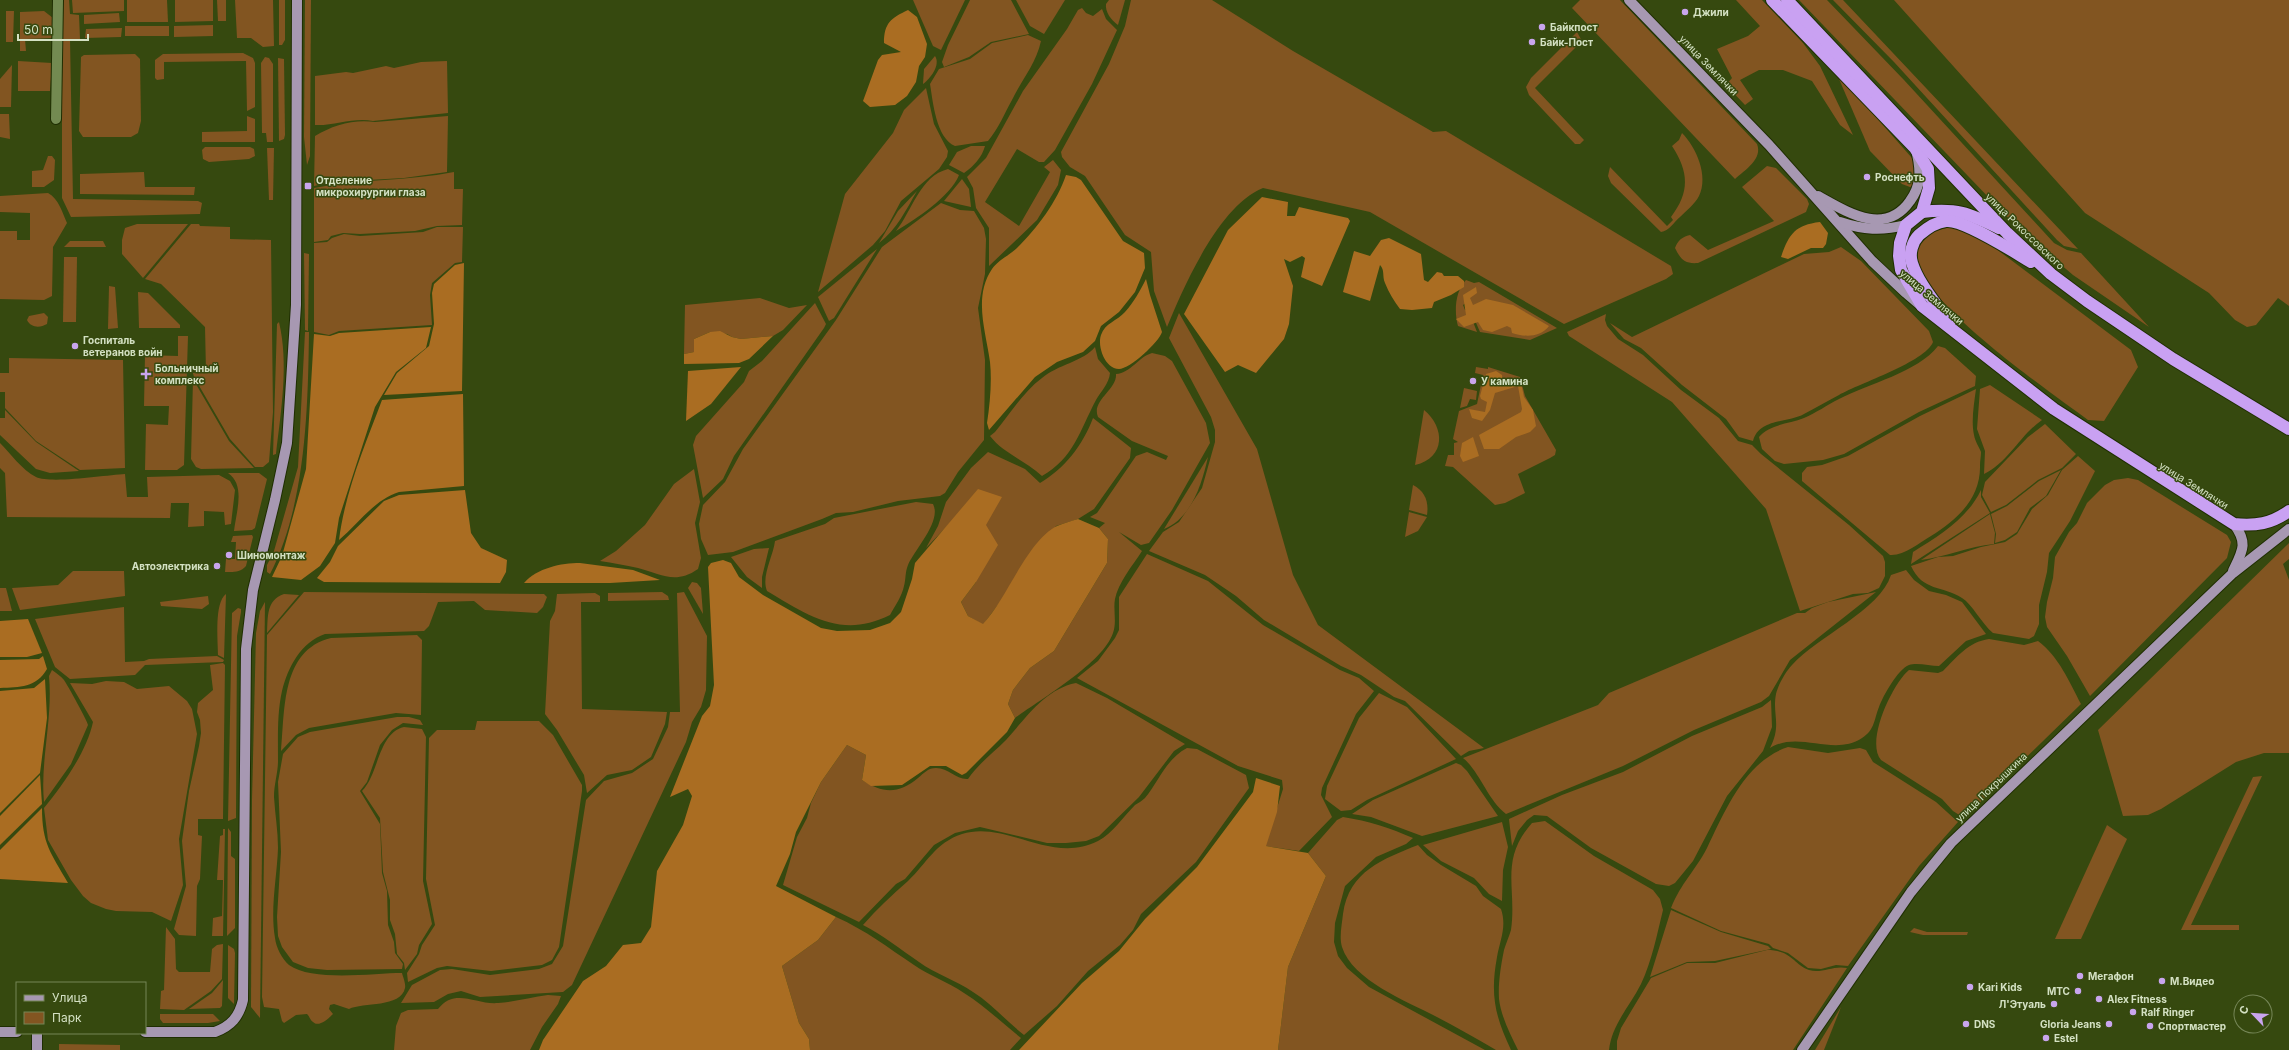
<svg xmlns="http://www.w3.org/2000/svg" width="2289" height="1050" font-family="Inter,sans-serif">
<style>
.green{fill:#825521}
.forest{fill:#aa6d22}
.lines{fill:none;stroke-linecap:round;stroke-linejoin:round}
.minor-casing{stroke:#1f2e02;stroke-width:12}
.major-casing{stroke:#1f2e02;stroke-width:12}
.highway-casing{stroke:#1f2e02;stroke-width:14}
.minor{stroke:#738a51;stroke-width:10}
.major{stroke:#a798b2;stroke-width:10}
.highway{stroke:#c9a1f2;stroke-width:12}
.poi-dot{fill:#c9a5ee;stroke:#36490f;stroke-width:1.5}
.labels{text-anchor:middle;stroke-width:3;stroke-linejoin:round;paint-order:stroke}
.poi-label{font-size:10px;font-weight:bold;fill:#d4e1c3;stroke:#36490f;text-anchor:start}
.street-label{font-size:10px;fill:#d4e1c3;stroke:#36490f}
</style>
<rect width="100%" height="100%" fill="#36490f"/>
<g class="green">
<path d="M62,0H69L70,14L79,15L80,39H70L73,199L198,201L202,203L200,214L71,217L62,198Z"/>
<path d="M72,0H124V11L73,13Z"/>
<path d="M127,0H167L168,22H127Z"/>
<path d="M175,0H213V21L175,22Z"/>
<path d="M217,0H226V21H218Z"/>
<path d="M235,0H273L274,46L263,47L251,38H237Z"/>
<path d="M279,0H285V40L282,45H279Z"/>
<path d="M305,0H311L310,156L307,165L304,137Z"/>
<path d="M913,0H965L941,50L933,46Z"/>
<path d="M970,0H1011L1029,34L991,42L969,57L944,67L942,62L948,45Z"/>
<path d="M1016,0H1065L1044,34L1030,26Z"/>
<path d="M1109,0H1125L1118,25C1111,20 1105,12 1106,4Z"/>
<path d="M1131,0H1212L1293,51L1433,132L1446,131L1671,266L1673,274L1666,279L1564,324L1370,212L1263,188C1219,206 1185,284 1167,327L1154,291L1151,252L1125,235L1085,176L1070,167L1062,157L1061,152L1109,64L1125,26Z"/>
<path d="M1580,0H1620L1757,144C1763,159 1745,170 1735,179L1572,8Z"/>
<path d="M1736,0H1762L1803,43L1820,66L1853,135L1840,125L1812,81L1783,70H1759L1740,80L1753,99L1745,105L1726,85L1732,78L1717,49L1748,36L1760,26Z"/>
<path d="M1799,0H1827L1904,80L2054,243L2067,250L2081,253L2149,327L2073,275L2017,227Z"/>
<path d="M1833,0H1843L2078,249L2064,246L2057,240L1894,62Z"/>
<path d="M1894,0H2289V306L2278,298L2256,325L2247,327L2235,320L2209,293L2085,213Z"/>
<path d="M1082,8L1086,13L1093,16L1102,9L1106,19L1117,30L1092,84L1055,150L1044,162H1039L1017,149L985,202L1019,226L1050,172L1044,167L1053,160L1061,170L1058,185L1037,220L989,266V228L976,208L973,188L967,177L986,158L1023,91L1067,29L1078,10Z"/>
<path d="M6,11H14L13,42H6Z"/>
<path d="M44,11L53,18L52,38L25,39L26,51H20V12Z"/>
<path d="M119,13L120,22L84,24V15Z"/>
<path d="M213,25V36L174,37V26Z"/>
<rect x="125" y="26" width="44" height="10"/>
<path d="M122,28L121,37L85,38L86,29Z"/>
<path d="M1577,32L1582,41L1535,88L1584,140L1580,144H1575L1529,95L1526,87L1531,78Z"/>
<path d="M1028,35L1041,41C1036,64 1022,79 1012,100C1004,114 999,128 988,141L955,146C936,138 933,102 930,84L939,69L970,59L992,43Z"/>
<path d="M243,53L253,58L255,63V107L247,111L246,61L164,62V79L157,80L155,78V60L163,54Z"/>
<path d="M135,54L140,59L141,121L138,133L131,137H83L79,131L81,57L84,55Z"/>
<path d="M935,56C941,65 930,79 923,84L924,69Z"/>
<path d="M265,57L269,58L273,64V142H267L266,133H262L261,63Z"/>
<path d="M278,58L284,59L285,135L284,139L279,141Z"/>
<path d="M18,61L52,63L50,91H18Z"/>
<path d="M447,61L448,113L373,121C354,117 334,126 315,125V76L346,72L353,73L386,66L394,68L421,62Z"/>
<path d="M12,65L11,107H0V79Z"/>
<path d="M1836,72L1912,158L1917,174L1914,185L1910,187L1902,184L1870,151Z"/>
<path d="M926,88L934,124L948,151L947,157L939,169L901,201L885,231L873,245L818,292L845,194L893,133L904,110Z"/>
<path d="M0,114H9L10,139L0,137Z"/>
<path d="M247,116L255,119V142H202V132L247,131Z"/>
<path d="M448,116L447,172L404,178L332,182L314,186L315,136C333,125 354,119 375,122Z"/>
<path d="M1682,133C1696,147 1709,176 1699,196C1695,204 1686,211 1680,217C1674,222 1669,231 1661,232L1611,183L1608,176L1610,167L1667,226L1673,220L1671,217C1690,192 1689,172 1672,146L1679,140Z"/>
<path d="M971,146H985C982,157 974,166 964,173L949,165L957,152Z"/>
<path d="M205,147H250L254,149L255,156L249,159L209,162L203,159L202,150Z"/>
<path d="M267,148H274L273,200H269Z"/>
<path d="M48,156H52L55,160L54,180L44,187H32V171L43,170Z"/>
<path d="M1767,166L1776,168L1807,199L1809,204L1806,212L1698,263C1685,264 1681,260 1675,248C1678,240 1682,237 1690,235L1708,250L1774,221L1742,187Z"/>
<path d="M948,169L959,175C951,196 915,220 896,231C912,211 920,176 948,169Z"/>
<path d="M144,172L145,187H195L194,195L80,194V174Z"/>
<path d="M454,172V189H463L462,225L437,226L415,231L360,234L343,233L331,236L328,240L314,242V188C360,179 408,181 454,172Z"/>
<path d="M962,179L969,189L971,207L944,201Z"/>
<path d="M917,191C906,210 897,229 879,243L898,211Z"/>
<path d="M48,193C59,199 62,212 67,223L53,247L52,296L44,300L0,299V231H17V240H30V213L0,212V196Z"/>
<path d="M941,203L960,210L974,211L984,228L986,239L985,274L978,308L985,360L984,440L958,472L945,493L940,496L898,501L853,512L836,513L822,519L733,552L708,555L701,539L699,524L703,505L725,482L743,449L836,320L882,247Z"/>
<path d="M137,224H188L143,278L122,254V240L125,228Z"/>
<path d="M191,224H199L200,226L230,227V239L271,240L273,412L269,462L263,467H255L230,439L194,377L193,373L206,372L205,327L161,284L145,279Z"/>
<path d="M437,227H463L462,262L455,263L432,283L430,295L432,325L339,331L329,335L314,332V243L327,242L332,238L344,234L360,236L423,232Z"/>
<path d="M1950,227L1965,231L1995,248L2131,350L2138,367L2104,421L2088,420C2049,391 1927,307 1918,262C1917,257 1918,251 1918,247L1932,232Z"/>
<path d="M70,241H103L106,247H64Z"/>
<path d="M1841,247L1861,261L1929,331L1933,342C1925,362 1860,383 1839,395C1827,401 1816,408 1804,414C1788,423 1759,418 1753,441L1739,437L1726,419L1682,385L1641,348L1624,339L1610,323L1632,337L1804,254L1829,252Z"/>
<path d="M877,249L834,318L829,321L818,297Z"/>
<path d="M304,253L309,254L308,331L305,330Z"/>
<path d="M64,257H77L76,322H63Z"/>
<path d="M1466,280L1474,283L1479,282L1557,328L1530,340L1480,332L1467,302L1463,305L1465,310L1468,309L1477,332L1458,326C1454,312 1455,291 1466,280Z"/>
<path d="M109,286L115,287L118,328L108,329Z"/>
<path d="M138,292L148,293L180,325V328H139Z"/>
<path d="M760,298L789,308L807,305L783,330L773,336L741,339L732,337L727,334L710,332L694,339V352L684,354L685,305Z"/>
<path d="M815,303L826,324L824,328L734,456L723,479L703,498L693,445L696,436L744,382L749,371L762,361Z"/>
<path d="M44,313L48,317L47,324C40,328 31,328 27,320L29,316Z"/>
<path d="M1179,313L1257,449L1293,575L1318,625L1484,748L1469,751L1461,756L1405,701L1394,697L1361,675L1341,666L1264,620L1236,596L1205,575L1149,551L1163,532L1179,522L1202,488L1215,442V430L1211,417L1169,338Z"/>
<path d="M1606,314L1605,320L1607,326L1618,339L1643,355L1681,390L1719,418L1738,441L1752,445L1761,454L1849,525L1883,556L1885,562V576L1879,588L1868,593L1853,594L1800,611L1766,509L1672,402L1569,336L1567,332Z"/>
<path d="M279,322C289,364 281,411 276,454L273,455L277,324Z"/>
<path d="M305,332H309C308,408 306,505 270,574L267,572V565L274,551L298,467Z"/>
<path d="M178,336H188L184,465L177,470H145L146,424L168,425L169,406H144L145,355L178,356Z"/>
<path d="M1938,346L1945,348L1976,376L1975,386L1919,412L1844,454L1823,460L1784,464L1775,461L1762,449L1759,437C1770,424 1789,424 1804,418C1816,413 1827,405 1839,399C1868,384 1918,372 1938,346Z"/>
<path d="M1095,347L1098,359L1110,373C1109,384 1101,391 1096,400C1080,430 1074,458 1042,476C1025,460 1004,454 990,436L995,432C1010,414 1023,392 1042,378C1057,365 1084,361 1095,347Z"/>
<path d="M1152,353L1165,356L1172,361L1206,423L1210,443L1172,510L1149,543L1141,545L1119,532L1142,551C1133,565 1118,583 1115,599C1113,610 1117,622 1113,633C1103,663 1041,699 1015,718L1008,704L1013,690L1030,668L1054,651L1107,563L1108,539L1099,528L1105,523L1090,517L1097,513L1136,456L1147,452L1166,460L1168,456L1132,441L1098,417C1091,400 1117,390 1116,374C1131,373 1138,357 1152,353Z"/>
<path d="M9,358L123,360L125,468L80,470L36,441L5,408V392H0V373H9Z"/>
<path d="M1476,367L1488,369V367L1520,377L1525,396L1556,450L1555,455L1550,458L1518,474L1525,493L1505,503L1495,505L1453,467L1445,466L1448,455H1454V443L1458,442L1453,439L1459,411L1477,404L1483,375L1475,373Z"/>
<path d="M193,379L229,441L254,468L201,469L196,467L191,459Z"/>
<path d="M1990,385L2042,420C2020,435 2008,463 1984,474L1985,451L1977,429L1980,389Z"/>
<path d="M1464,388L1477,391L1476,400L1470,399L1467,406L1460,408Z"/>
<path d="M1976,389C1974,404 1971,421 1974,435C1975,441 1979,447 1981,452C1981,456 1980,461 1980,465C1981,498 1958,519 1931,536C1919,543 1904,556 1890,555L1802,481V473L1807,467L1822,465L1848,456L1920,416Z"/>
<path d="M5,410L36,442L79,471L50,473L36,469L0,435V418H5Z"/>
<path d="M1424,410C1445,427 1446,458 1415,465Z"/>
<path d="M1093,418L1131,448L1130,458L1094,509L1078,519L1056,526L983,625L968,616L961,602L976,582L953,520L926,548L938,526L946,502L971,468L988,452L1025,469L1040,483C1064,469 1083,445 1093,418Z"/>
<path d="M2045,424L2076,454L2062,468L2038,480L2006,505L1991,512L1982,495L1985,482L2028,437Z"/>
<path d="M0,443C10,453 22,470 36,477C51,484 106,475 125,474L127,497H148L147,477L219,475L230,481L235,490L231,524L225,525L224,512L204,511V526L188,527L189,503H171L170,518L7,517L5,473L0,468Z"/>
<path d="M2078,456L2095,471L2070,521L2049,553L2047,572L2039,605V624L2034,636L2029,639L1993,633C1982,624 1972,604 1962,598C1942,585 1923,592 1911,566L1938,557L1953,556L1981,547L2005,542L2017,534L2032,509L2048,495L2062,470Z"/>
<path d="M1208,457C1202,483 1192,518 1164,529Z"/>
<path d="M694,469L700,502L695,523L701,558L698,569C675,585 661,574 638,568C625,565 613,563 600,561L616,551L645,525L674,484Z"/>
<path d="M2061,470L2046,496L2030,508L2017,532L2005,540L1995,543L1996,534L1991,514L2007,506L2039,481Z"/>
<path d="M228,473H259L267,479L255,528L252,530L234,531C236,513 246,485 228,473Z"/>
<path d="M2128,478L2138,480L2227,535L2231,542L2227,558L2090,696L2067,656L2047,627L2045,617L2047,602L2053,578L2055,557L2069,532L2077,523L2087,503L2105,485L2114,480Z"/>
<path d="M1413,485C1425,491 1429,502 1427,515L1409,510Z"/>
<path d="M1981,490V497L1990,513L1911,564L1913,552C1940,535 1967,519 1981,490Z"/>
<path d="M916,502L933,504C942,521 915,549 908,565C905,572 906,579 904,586C902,596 895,606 890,615C842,639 809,616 767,591C761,576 773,557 775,541L825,524L834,518Z"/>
<path d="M1409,512L1427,517L1418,531L1405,537Z"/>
<path d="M1990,514L1995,533L1994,544C1969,546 1946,557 1921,560Z"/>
<path d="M252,535L253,537L246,566C240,573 233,572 225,572L226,559H235L236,542H231L233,536Z"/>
<path d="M2289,543V559L2283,564L2289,580V753H2264L2236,762L2161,809L2148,815L2123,816L2098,730Z"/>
<path d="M769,548L762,577V588L747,577L731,557L754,549Z"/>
<path d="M1147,554L1208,581L1263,625L1340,670L1359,678L1374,691L1356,714L1322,788L1321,795L1332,817L1299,851L1265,846L1283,789L1282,780L1238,766L1077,678L1098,661L1115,638L1119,630V597Z"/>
<path d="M1906,570L1914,580L1929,591L1946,595L1962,602L1986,634L1966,641L1939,666C1930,666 1917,662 1909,665C1898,669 1883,696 1879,707C1874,719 1875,730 1862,738C1833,757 1799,730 1770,748C1782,725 1772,714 1776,694C1778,685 1786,671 1792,665C1817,637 1880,610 1891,575Z"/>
<path d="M73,571H124L125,596L20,610L12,588L58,585Z"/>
<path d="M692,582L697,583L701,588L703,614L688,588Z"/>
<path d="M0,588H6L12,611H0Z"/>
<path d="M304,592L544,594L547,597L543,607L537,613L485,610L474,601L438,602L429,626L424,631L325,634C301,642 288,667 282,691C277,713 278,738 278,761C278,773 274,784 274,797C275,814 278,831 278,848C277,877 270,909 275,938C276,947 282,959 289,965C312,982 374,973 402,973C403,977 406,984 405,988C401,1008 363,1002 349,1009L334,1004L330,1005L329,1009L333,1014C329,1018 319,1028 313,1022C310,1020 310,1017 307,1014L296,1015L284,1023L282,1021L279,1009L264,1007L262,997L267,635Z"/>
<path d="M662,592L668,596L669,600L608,601V593Z"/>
<path d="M684,592L707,636L706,690L701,707L692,722L686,742L572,985L563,992L480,997L461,991L448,994L434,1002L401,1003L412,985L440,970L452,969L490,975L539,969L552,964L563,946L586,800L604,781L632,773L653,759L668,727L670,712H680L677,593Z"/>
<path d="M1876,592L1790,660L1769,696L1761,702L1694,730L1623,766L1506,814C1487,799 1480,772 1463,758L1598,705L1609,693L1797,613H1805L1812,608L1828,602Z"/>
<path d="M595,593L600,596V602H581L582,709L667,712L665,724L651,757L632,770L607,775L587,793L584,775L557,730L545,714L550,621L555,611L557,594Z"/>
<path d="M226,594L224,658L218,655C218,640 214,603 226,594Z"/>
<path d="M284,594L299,595L267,633C268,617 266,600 284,594Z"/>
<path d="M208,596L209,604L202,609L161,606L160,602Z"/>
<path d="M265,602L260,1018L251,1007L252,800L256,633L260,611Z"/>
<path d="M124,607L125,662L144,661L149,659L217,656L224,660L223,662L145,665L135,675L70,679L55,667L35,619Z"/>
<path d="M238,608L241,609V612L237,636L236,815V818L228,821L232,613Z"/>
<path d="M417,635L422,640L421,715L396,713L309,728L296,735L281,751C285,710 281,650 331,638Z"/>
<path d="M1989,639L2024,645L2038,641C2059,657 2069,681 2081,704L1964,818L1953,811L1942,799L1881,760C1865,741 1893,683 1909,670L1938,673L1943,671C1957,657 1968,642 1989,639Z"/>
<path d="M223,663L225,665L223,819H198V835L202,836L200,879L197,886L196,936L179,935L174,929L186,886L182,841L189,791L199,746L201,733L200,720L197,712L198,703L213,690L210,665Z"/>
<path d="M52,670C56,673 61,676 64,680C67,684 88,722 88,725L71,764L44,802C40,761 53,719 49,676Z"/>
<path d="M106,681L124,682L137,689L169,686L187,701L192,709L197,734L179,839L183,885L171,921L152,912L116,911L106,909L91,903L83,896L71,880L48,840L44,808C63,785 87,751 93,722L70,683L92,684Z"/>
<path d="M1076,683L1107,698L1185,744L1174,751L1139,797L1099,836L1086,841L1066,843H1047L980,827L955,833L934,845L905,879L896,884L859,922L783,885L797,837L807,818L811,803L821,782L847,745L866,755L862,780C882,793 898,795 918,778C924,773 928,768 936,768C949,768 956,780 968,779C979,763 993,753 1006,740C1026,718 1045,689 1076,683Z"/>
<path d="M1379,693L1407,707L1456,759L1367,800L1351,810L1341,811L1325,799L1327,786L1359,718Z"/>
<path d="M1771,700L1772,727L1763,751L1727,796L1693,861L1675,883L1669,886L1656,884L1591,848L1547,816L1534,815L1527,820L1518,831L1512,846L1509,819L1562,795L1623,772L1692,736L1762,707Z"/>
<path d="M397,717H409L420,720L423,725L403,723L392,730L380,745L367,782L360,791L380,824L382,873L387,891L388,925L394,942L395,953L403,964L402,969L327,970L308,968L293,962L282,947L278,936L277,917L281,852L278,782L283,754L298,737L310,732Z"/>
<path d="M477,721H539L553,735L582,785V791L559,947L552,960L542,965L491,971L447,966L437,968L408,982L407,973L419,954L422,945L435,925L426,879L429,738L437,730H475Z"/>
<path d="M404,727L422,729L426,737L423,881L432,924L419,945L417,954L405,970L404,963L397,954L395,934L390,920V900L383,872L380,818L362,791C379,774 378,733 404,727Z"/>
<path d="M1788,747L1828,753L1860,748L1866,750L1873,762L1936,802L1958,822L1919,866L1848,966L1836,965L1821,969L1808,968L1788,953L1773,948L1769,944L1721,931L1671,908C1681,883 1695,871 1707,848C1725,811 1745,761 1788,747Z"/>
<path d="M1187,748L1197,749L1246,775L1249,788L1196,862L1141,914L1133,930L1120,945L1088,971L1057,1006L1024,1035C1006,1021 992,1004 973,992C956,980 935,974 919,962C900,949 883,935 863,925C877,909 892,895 908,881C927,863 935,843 962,834C1006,820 1051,865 1098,841C1113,833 1123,817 1135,805C1138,803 1142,801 1145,798C1159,781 1166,759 1187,748Z"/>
<path d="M1456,763L1461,765L1467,771L1498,816L1422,836L1371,817L1352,814L1373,800Z"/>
<path d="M2262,776L2191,925H2239V930H2181L2253,777Z"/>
<path d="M1343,817C1369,821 1390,828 1413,838L1406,844L1376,857L1345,886L1335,923L1334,942L1338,956L1347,968L1369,987L1485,1050H1278L1288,967L1326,876L1308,853L1337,820Z"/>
<path d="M1545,821L1594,856L1653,890L1660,899L1663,910C1657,934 1652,961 1641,984C1630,1006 1612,1024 1609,1050H1518C1510,1034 1501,1016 1499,999C1498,983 1501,965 1504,950C1506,943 1509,937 1511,930C1517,888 1499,860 1532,823Z"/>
<path d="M1502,822L1508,847L1503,870L1502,901L1489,894L1474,878L1441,861L1423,845Z"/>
<path d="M2107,825L2127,839L2081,939H2055Z"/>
<path d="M228,828L231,832V856L235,859V928L227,936Z"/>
<path d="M223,829H225L223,936H212L213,918L222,916L223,880H217L220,836L223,835Z"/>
<path d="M1418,845L1427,855L1441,865L1476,886L1483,896L1501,909C1507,927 1500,940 1497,957C1490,995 1495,1016 1511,1050H1496C1476,1038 1456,1027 1435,1016C1408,1002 1352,980 1342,947C1339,937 1342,924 1343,914C1349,871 1383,859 1418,845Z"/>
<path d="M1671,910L1721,932L1768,946L1771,949L1715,961L1687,962L1650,977Z"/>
<path d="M836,917C867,931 887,947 914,965C930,976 948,982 964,993C985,1006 1002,1023 1021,1038L1010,1050H810L809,1039L799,1023L782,966L818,940Z"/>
<path d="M166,927L175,939L176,969L179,972H210L212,949L217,945L223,944L222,979L211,991L184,1010L160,1009L161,991L164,990Z"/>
<path d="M1914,928L1927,932H1968L1967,935H1923L1910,932Z"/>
<path d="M228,945L234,949L235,953L234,1004L228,998Z"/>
<path d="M1767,950C1792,950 1793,964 1809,970C1822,974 1833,965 1847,968L1793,1050H1617V1041L1621,1028L1651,978L1687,963H1715Z"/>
<path d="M223,980L222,1006L220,1008L189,1009L212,993Z"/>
<path d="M548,995L561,996L558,1004L542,1027L530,1050H394L396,1026L401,1013L408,1010L438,1009C455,987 476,1005 498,1003C515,1002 531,997 548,995Z"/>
<path d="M1841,1007L1824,1050H1815Z"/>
<path d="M160,1014H213L220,1021L208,1023H163L160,1019Z"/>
<path d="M59,1044L120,1045V1050H59Z"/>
</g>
<g class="forest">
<path d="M908,10L917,17L927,44L925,57L919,66L916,82L907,96L895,105L870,107L863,101L878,60L882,55L901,52L884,43C884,23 891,18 908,10Z"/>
<path d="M1066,175L1076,177L1081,180L1123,241L1144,253L1145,268L1135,292L1119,312L1101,326L1095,341L1083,352L1057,362L1035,377L989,430L987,423C990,404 992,381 990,362C986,332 973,297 992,269C998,260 1010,255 1017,248C1037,228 1057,202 1066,175Z"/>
<path d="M1262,197L1288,202L1287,216H1295L1299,207L1348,218L1350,221L1322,286L1301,277L1305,258L1302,256L1290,262L1284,259L1293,286L1289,324L1284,339L1256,373L1238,365L1225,372L1184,314L1228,230Z"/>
<path d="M1820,222L1828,233L1826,244L1823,248H1811L1788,259L1781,257C1789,234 1795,225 1820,222Z"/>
<path d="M1389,238L1421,254L1424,280L1428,282L1437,272L1442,273L1444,276H1458L1464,281V287L1451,295L1434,302L1432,308L1412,310L1400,309C1394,301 1389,293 1385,283C1382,276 1385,270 1380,265L1370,301L1343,292L1354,251L1370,256L1381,240Z"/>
<path d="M464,263L462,391L384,395L397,373L429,346L434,324L432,293L434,284L455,265Z"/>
<path d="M1146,279L1150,295L1162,332C1159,342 1130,369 1119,369C1105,369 1097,346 1101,335C1105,323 1117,321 1125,312C1134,302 1140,291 1146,279Z"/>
<path d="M1476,287L1477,293L1470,298L1473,305L1486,299L1513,305L1549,326C1540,338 1524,337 1512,333L1511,328L1507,326L1492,332L1483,330L1478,322L1464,327L1456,319L1466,315L1463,295Z"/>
<path d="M431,327L426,348L396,372L375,407L339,518L335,543L320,566L301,580L272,577L282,556L306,469L314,334L330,336L339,333Z"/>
<path d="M720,331L732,337L741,339L773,336L749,359L739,363L684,364V354L694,352V339L710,332Z"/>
<path d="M741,367L711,404L686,421L688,371Z"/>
<path d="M1496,371L1502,375L1503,383L1514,384L1517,378H1520L1524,397L1533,410L1536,426L1530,432L1516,437L1499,449H1484L1479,435L1521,412L1522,409L1518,386L1495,393L1490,410L1482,421L1472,418L1469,409L1485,412L1487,402L1481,399L1480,396L1486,374Z"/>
<path d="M463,394L464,486L399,492C374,500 359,523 339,540C345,492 365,445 382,400Z"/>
<path d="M1473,437L1479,456L1463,462L1460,456L1462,443Z"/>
<path d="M978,489L1002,497L986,525L998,545L976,582L961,602L968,616L983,624C1007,599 1027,541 1057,526C1064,523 1071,521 1078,519L1099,528L1108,539L1107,563L1054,651L1030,668L1013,690L1008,704L1015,718L1007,732L966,773L962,775L946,766H930L902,785L871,786L862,780L866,755L847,745L821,782L796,832L790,854L776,886L836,917L818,940L782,966L799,1023L809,1039L810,1050H539L543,1040L583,981L606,966L623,945L641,943L651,927L657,871L683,825L692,796L688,789L670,797L702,716L710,706L714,685L708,567L711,563L723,560L731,563L739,577L763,595L821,628L837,631L870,630L890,623L901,612L912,579L915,563Z"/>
<path d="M465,490L471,533L481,548L507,560L506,572L500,583L324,582L317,578L330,562L338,546L384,501L399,495Z"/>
<path d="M580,563L633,570L660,580L610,583H524C537,568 561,563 580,563Z"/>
<path d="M28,619L42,653L27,657H0V621Z"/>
<path d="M43,656L47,669C36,688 20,687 0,688V660L39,659Z"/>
<path d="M45,679L47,718L40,773L0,813V691L34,688Z"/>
<path d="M40,775L42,804L0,845V816Z"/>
<path d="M1256,778L1280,786L1277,812L1266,846L1308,853L1326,876L1288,967L1278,1050H1019L1082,983L1119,951L1145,919L1197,867L1253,792Z"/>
<path d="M42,808C42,844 51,853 68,883L0,879V850Z"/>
</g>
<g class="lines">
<defs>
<path id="minor" d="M56,119L58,0"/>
<g id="major">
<path d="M1629,0L1769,145L1872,261L1906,293L1920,305"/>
<path d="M1818,196C1847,212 1885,237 1910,201C1921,186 1921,172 1917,154"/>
<path d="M1840,222C1864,230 1881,231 1906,225"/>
<path d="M2233,571C2243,550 2248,543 2234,524"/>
<path d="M0,1032H17"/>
<path d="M145,1032H215C231,1026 239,1017 243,1000L246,649L253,590L275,500L287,443L296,305L297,0"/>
<path d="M37,1050V1033"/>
<path d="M1802,1050L1911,892L1951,843L2233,573L2289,529"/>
</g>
<g id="highway">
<path d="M1772,0L1915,148L1928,169L1929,188L1922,212L1906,225L1900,243L1899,256L1901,270L1922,306L2054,409L2234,524C2256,526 2271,524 2289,511"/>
<path d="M1787,0L2007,233L2051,274L2087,301L2173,359L2289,429"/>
<path d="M1922,212C1957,208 1968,213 1999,228"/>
<path d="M1949,323C1937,304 1919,285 1912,263C1909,254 1912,242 1919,235C1927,228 1936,222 1946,221C1964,219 2014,252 2031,262"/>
</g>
</defs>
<use href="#minor" class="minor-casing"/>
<use href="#major" class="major-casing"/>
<use href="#highway" class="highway-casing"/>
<use href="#minor" class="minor"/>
<use href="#major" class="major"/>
<use href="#highway" class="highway"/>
</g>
<g class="poi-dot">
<circle cx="1685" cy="12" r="4"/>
<circle cx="1542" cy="27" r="4"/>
<circle cx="1532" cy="42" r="4"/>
<circle cx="1867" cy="177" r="4"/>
<rect x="304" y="182" width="8" height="8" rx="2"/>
<circle cx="75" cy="346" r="4"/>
<path d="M144 368h4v4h4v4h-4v4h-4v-4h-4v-4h4z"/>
<circle cx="1473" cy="381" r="4"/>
<circle cx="229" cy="555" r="4"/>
<circle cx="217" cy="566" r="4"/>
<circle cx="2080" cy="976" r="4"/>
<circle cx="2162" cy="981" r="4"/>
<circle cx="1970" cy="987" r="4"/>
<circle cx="2078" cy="991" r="4"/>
<circle cx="2099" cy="999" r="4"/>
<circle cx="2054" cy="1004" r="4"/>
<circle cx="2133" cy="1012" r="4"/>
<circle cx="1966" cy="1024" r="4"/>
<circle cx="2109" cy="1024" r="4"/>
<circle cx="2150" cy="1026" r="4"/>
<circle cx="2046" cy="1038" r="4"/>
</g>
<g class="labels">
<g class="poi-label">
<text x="1693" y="16">Джили</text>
<text x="1550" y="31">Байкпост</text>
<text x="1540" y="46">Байк-Пост</text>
<text x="1875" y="181">Роснефть</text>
<text x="316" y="184">Отделение<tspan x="316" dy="12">микрохирургии глаза</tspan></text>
<text x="83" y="344">Госпиталь<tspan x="83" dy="12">ветеранов войн</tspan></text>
<text x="155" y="372">Больничный<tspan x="155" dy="12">комплекс</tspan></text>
<text x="1481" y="385">У камина</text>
<text x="237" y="559">Шиномонтаж</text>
<text x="209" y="570" text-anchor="end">Автоэлектрика</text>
<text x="2088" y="980">Мегафон</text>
<text x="2170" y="985">М.Видео</text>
<text x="1978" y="991">Kari Kids</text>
<text x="2070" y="995" text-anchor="end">МТС</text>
<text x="2107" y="1003">Alex Fitness</text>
<text x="2046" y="1008" text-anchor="end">Л'Этуаль</text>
<text x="2141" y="1016">Ralf Ringer</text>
<text x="1974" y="1028">DNS</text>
<text x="2101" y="1028" text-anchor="end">Gloria Jeans</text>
<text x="2158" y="1030">Спортмастер</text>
<text x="2054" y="1042">Estel</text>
</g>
<g class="street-label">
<text transform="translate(1709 65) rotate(46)" y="4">улица Землячки</text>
<text transform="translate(2025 231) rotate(44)" y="4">улица Рокоссовского</text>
<text transform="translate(1932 297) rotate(40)" y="4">улица Землячки</text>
<text transform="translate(2194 485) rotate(32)" y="4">улица Землячки</text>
<text transform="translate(1991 787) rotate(-44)" y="4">улица Покрышкина</text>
</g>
</g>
<rect x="16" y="982" width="130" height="52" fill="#36490f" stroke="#758657"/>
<rect x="24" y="995" width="20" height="6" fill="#a798b2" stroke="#758657"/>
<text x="52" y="1002" font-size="12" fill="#d4e1c3">Улица</text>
<rect x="24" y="1012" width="20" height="12" fill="#825521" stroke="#758657"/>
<text x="52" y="1022" font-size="12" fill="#d4e1c3">Парк</text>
<g transform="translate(2253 1014) rotate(295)"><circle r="19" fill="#36490f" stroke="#758657"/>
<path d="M0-3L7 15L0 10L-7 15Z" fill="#c9a5ee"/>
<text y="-6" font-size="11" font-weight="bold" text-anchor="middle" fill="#d4e1c3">С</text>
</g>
<path d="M18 34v6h70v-6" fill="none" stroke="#d4e1c3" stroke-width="2"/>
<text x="24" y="34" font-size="12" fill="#d4e1c3" stroke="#36490f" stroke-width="3" paint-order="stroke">50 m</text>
</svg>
